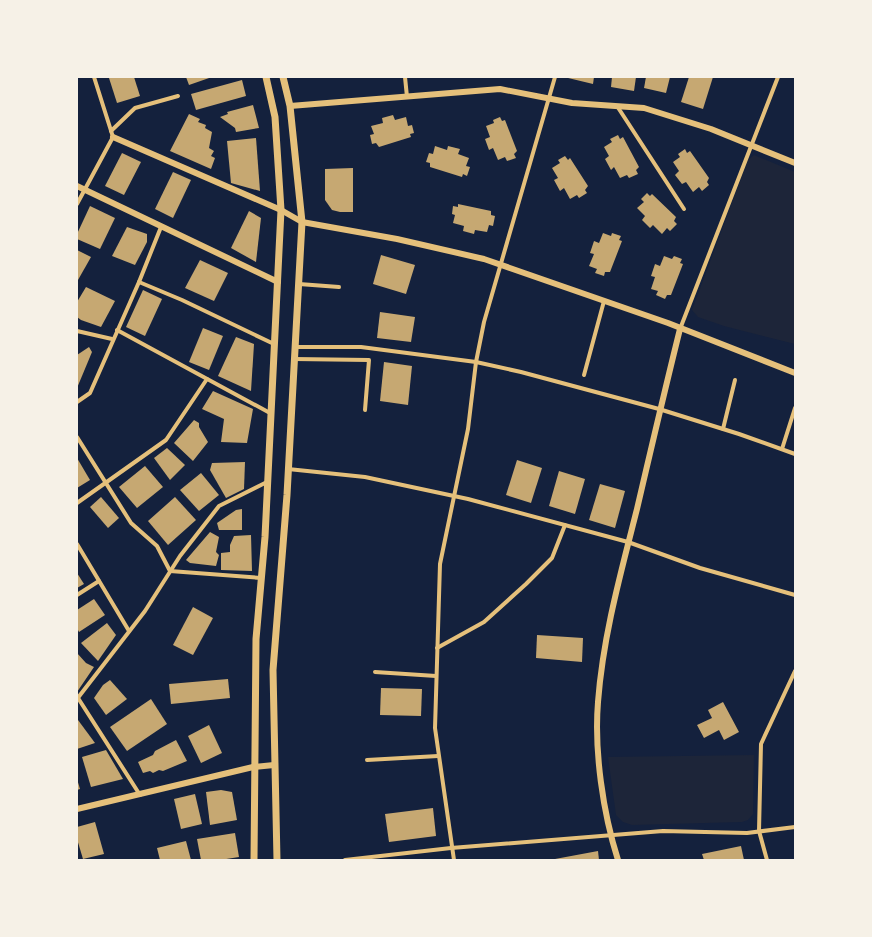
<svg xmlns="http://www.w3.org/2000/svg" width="872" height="937" font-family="Cabin,sans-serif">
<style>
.green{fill:#1d2539}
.building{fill:#c6a872}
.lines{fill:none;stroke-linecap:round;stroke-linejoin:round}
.minor{stroke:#e5c07b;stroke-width:4}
.tertiary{stroke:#e5c07b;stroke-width:6}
.secondary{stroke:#e5c07b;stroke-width:7}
</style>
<rect width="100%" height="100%" fill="#14213d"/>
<g class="green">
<path d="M754,155L795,172V344L724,326L698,317L692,310L748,160Z"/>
<path d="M754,755L753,814L748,820L742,822L632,825L623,822L616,815L608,757Z"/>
</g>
<g class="building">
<path d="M134,77L140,96L117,103L109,78Z"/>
<path d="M186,77H212L189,85Z"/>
<path d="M564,77H594L593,84Z"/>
<path d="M612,77H636L634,91L611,87Z"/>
<path d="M646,77H670L666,93L644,88Z"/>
<path d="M689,77H713L703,109L681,102Z"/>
<path d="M242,80L246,96L196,110L191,94Z"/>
<path d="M253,105L259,128L236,132L235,128L220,117L228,114L227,112Z"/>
<path d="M189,114L200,119L198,122L206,125L205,128L212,132L209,148L214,151L211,156L215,158L211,169L170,151Z"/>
<path d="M393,115L395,120L406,117L408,126L412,125L414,133L410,134L411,137L379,147L376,143L372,144L370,135L374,134L371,126L383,123L382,118Z"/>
<path d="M500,117L502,121L505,120L517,151L514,154L516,158L507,161L505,157L498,160L493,148L489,150L485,139L490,137L486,126L494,123L493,120Z"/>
<path d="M618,135L620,139L623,137L639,167L636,170L638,174L629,178L627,175L620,178L614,167L611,170L605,159L609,156L604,147L612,142L610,139Z"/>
<path d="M256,138L260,191L231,183L227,141Z"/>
<path d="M435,146L447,150L448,146L460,149L458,154L469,158L466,166L470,167L467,176L463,174L462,177L430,167V163L426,162L429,153L433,154Z"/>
<path d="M685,149L687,153L690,151L709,178L707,182L709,185L702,191L699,187L693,192L686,182L682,184L675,175L679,171L673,162L680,157L678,154Z"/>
<path d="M122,153L141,162L124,195L105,186Z"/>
<path d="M565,156L568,160L570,158L588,186L585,190L587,193L579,198L577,195L570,199L564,188L560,191L554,180L558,178L552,168L560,163L558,160Z"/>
<path d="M353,168V212H340L332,210L325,200V169Z"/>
<path d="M173,172L191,180L173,218L155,209Z"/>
<path d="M647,193L650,196L652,194L676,217L674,221L677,224L670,231L667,228L662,234L653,225L650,228L642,220L645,216L637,208L644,202L641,199Z"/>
<path d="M458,204L491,211V215L495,216L493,226L489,225L487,232L475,230L474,234L463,231L464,226L453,223L455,215L452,214L453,206L458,207Z"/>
<path d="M90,206L115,218L100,249L77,239V234Z"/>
<path d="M249,211L261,218L256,262L231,248Z"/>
<path d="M127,227L147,234V242L135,265L112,256Z"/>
<path d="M603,233L611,236L612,233L621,236L619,240L622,241L610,272H605L604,276L595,273L597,269L589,266L594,254L590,253L594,241L599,243Z"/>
<path d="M77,250L91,257L78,280L77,279Z"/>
<path d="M381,255L415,265L406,294L373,284Z"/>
<path d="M664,256L672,259L674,256L682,259L680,263L683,264L671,295H667L665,299L656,295L658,291L651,289L655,277L651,276L655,264L660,266Z"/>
<path d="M200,260L228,273L214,301L185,288Z"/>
<path d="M86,287L115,301L101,327L81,320L77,317V302Z"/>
<path d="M143,290L162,299L145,336L126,327Z"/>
<path d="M380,312L415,317L411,342L377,338Z"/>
<path d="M203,328L223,336L209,370L189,362Z"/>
<path d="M236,337L254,344L251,391L218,376Z"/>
<path d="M89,347L92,352L77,388V355Z"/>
<path d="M384,362L412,366L408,405L380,401Z"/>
<path d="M213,391L253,409L247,443L221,442L224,419L202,409Z"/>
<path d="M194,420L199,423V427L208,442L193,461L174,443Z"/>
<path d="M167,448L185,465L170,480L154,458Z"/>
<path d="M77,458L90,480L77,488Z"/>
<path d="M517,460L542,468L531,503L506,495Z"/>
<path d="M245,462L244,489L226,498L210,470L212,463Z"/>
<path d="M145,466L163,487L137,508L119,487Z"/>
<path d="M559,471L585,479L575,514L549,506Z"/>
<path d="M201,473L219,495L199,511L180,490Z"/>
<path d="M600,484L625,491L615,528L589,520Z"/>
<path d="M101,497L119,518L108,528L90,507Z"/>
<path d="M175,497L196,520L168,545L148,521Z"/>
<path d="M242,509V530H219L217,523L236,510Z"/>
<path d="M210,532L219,537L216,552L219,555L216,566L190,563L186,560Z"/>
<path d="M251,535L252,571L221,570V553L230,552V545L234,536Z"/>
<path d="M77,573L84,584L77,588Z"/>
<path d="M94,599L105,615L79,632L77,628V610Z"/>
<path d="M193,607L213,618L193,655L173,645Z"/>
<path d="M107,623L116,635L98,661L81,643Z"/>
<path d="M537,635L583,638L582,662L536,658Z"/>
<path d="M77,653L86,663L94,667L77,692Z"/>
<path d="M228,679L230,698L171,704L169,684Z"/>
<path d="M110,680L127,699L106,715L94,698L103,685Z"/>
<path d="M381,688L422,689L421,716L380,715Z"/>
<path d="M151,699L167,724L127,751L110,727Z"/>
<path d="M723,702L739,732L724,740L719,730L704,738L697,725L712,718L708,710Z"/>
<path d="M77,720H78L95,743L77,749Z"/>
<path d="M209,725L222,753L201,763L188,736Z"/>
<path d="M176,740L187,761L163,771L159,770L153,773L150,771L143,773L138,762L153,755L155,751Z"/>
<path d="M106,750L123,779L91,787L82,757Z"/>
<path d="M77,779L80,789L77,790Z"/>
<path d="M221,790L232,792L237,820L210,825L206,792Z"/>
<path d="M195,794L202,824L181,829L174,799Z"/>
<path d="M433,808L436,836L389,842L385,814Z"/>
<path d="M95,822L104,854L83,859L77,839V827Z"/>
<path d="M235,833L239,857L220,860H201L197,839Z"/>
<path d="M186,841L191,860H160L157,848Z"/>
<path d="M741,846L744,860H704L702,854Z"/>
<path d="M598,851L599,860H555V859Z"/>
</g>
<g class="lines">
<g class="minor">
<path d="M405,77L407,97"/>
<path d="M617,106L684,209"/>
<path d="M111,131L135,108L178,96"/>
<path d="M77,204L113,137L94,77"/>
<path d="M139,282L182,300L274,344"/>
<path d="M299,284L339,287"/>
<path d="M680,329L778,77"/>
<path d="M117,330L270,413"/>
<path d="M77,331L112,339"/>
<path d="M295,347H361L476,362L521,372L659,409L739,434L795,454"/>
<path d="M294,359L369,360L365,410"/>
<path d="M584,375L604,301"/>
<path d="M77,402L90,393L139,282L161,227"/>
<path d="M723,429L735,380"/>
<path d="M77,437L131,523L157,546L170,571L261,578"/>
<path d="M782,449L795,408"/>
<path d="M288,469L365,477L468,499L628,542L700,568L795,595"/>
<path d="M77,503L166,440L207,379"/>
<path d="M77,544L129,631"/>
<path d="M77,595L99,581"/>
<path d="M437,648L484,622L526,584L552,558L565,525"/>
<path d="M375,672L436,676"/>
<path d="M78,698L140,795"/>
<path d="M77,699L145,611L180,556L219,506L267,482"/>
<path d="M367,760L438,756"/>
<path d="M345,860L451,848L663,831L747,833L795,827"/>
<path d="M454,860L435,728L440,564L468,429L476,362L484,322L555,77"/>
<path d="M767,860L759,831L761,744L795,671"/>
</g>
<g class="tertiary">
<path d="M290,106L500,89L572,103L644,108L711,129L795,163"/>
<path d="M113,137L281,210L302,222L397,239L484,259L668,323L795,373"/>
<path d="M77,186L278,282"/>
<path d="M77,809L253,767L274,765"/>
<path d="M618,860C603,813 594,751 598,702C603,636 621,572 637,509C651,449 665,389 680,329"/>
</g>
<g class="secondary">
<path d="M254,860L256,639L265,537L281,210L275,117L266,77"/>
<path d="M277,860L273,670L287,495L302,222L290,106L283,77"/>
</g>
</g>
<rect width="872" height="937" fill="none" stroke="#f6f1e7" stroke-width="156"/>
</svg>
